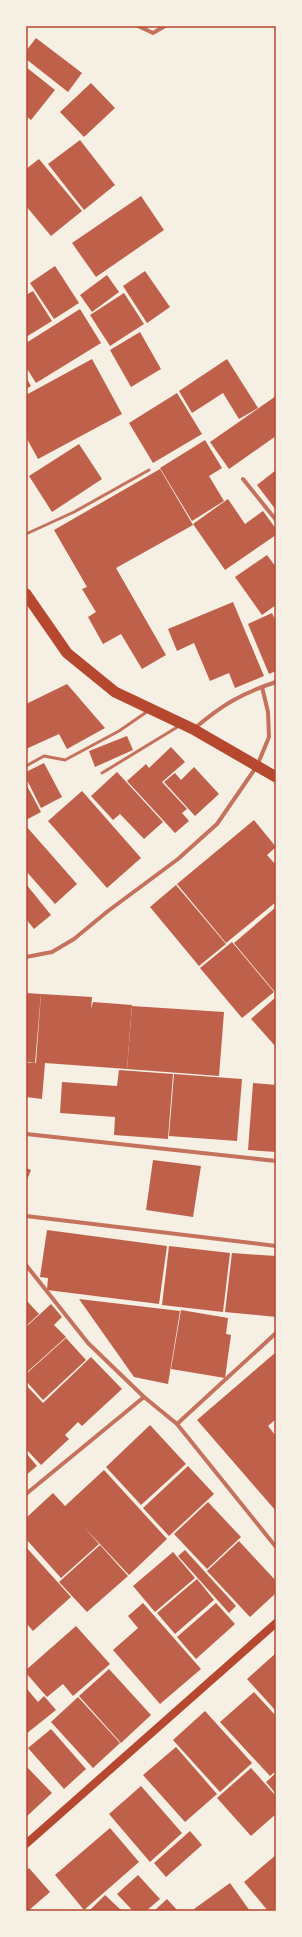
<svg xmlns="http://www.w3.org/2000/svg" width="302" height="1937" font-family="Barlow,sans-serif">
<style>
.building{fill:#bf614a}
.lines{fill:none;stroke-linecap:round;stroke-linejoin:round}
.service{stroke:#c5725c;stroke-width:3}
.minor{stroke:#c5725c;stroke-width:4}
.secondary{stroke:#b5482f;stroke-width:8}
.trunk{stroke:#b5482f;stroke-width:11}
.neatline{fill:none;stroke:#b5482f;stroke-width:1.5}
</style>
<rect width="100%" height="100%" fill="#f6efe4"/>
<g class="building">
<path d="M36,38L82,73L68,92L26,59V51Z"/>
<path d="M26,67L55,90L31,120L26,116Z"/>
<path d="M91,83L115,108L84,137L60,112Z"/>
<path d="M80,140L115,185L84,210L48,164Z"/>
<path d="M39,159L82,211L51,236L26,206V169Z"/>
<path d="M141,196L164,230L96,277L72,243Z"/>
<path d="M55,266L79,303L54,319L30,283Z"/>
<path d="M145,271L170,307L147,323L123,286Z"/>
<path d="M107,275L119,292L92,312L80,295Z"/>
<path d="M33,291L52,321L26,337V295Z"/>
<path d="M124,293L144,324L110,346L90,315Z"/>
<path d="M80,309L101,343L36,383L26,367V343Z"/>
<path d="M140,332L161,369L131,387L110,350Z"/>
<path d="M92,359L122,414L38,459L26,437V395Z"/>
<path d="M227,359L258,408L239,419L223,393L192,413L179,391Z"/>
<path d="M26,377L31,386L26,389Z"/>
<path d="M177,393L202,434L153,463L129,423Z"/>
<path d="M276,396V436L229,469L210,442Z"/>
<path d="M205,440L222,468L209,476L224,501L192,521L160,468Z"/>
<path d="M79,444L102,479L52,512L29,476Z"/>
<path d="M160,469L193,525L116,568L166,655L142,669L121,634L103,644L88,617L96,612L82,589L87,587L54,530Z"/>
<path d="M276,470V510L257,485Z"/>
<path d="M228,499L245,524L263,511L276,529V535L225,570L193,524Z"/>
<path d="M267,555L276,567V605L262,615L235,577Z"/>
<path d="M233,602L264,676L235,688L229,673L210,681L194,643L177,651L168,629Z"/>
<path d="M272,613L276,622V671L269,674L248,624Z"/>
<path d="M67,684L105,728L67,749L59,734L26,749V704Z"/>
<path d="M127,736L133,750L95,767L89,751Z"/>
<path d="M171,747L185,762L162,782L187,809L182,813L189,821L175,833L127,781L146,764L149,768Z"/>
<path d="M44,763L62,797L41,808L26,778V772Z"/>
<path d="M194,767L219,794L195,816L164,782L175,773L181,780Z"/>
<path d="M117,772L163,822L144,839L120,814L113,820L91,796Z"/>
<path d="M26,784L41,812L26,820Z"/>
<path d="M82,791L141,858L107,888L48,821Z"/>
<path d="M254,820L276,847L267,855L276,865V902L226,943L177,884Z"/>
<path d="M26,826L77,884L55,904L26,871Z"/>
<path d="M26,884L51,915L34,929L26,919Z"/>
<path d="M176,885L226,944L199,966L150,907Z"/>
<path d="M276,907V989L274,991L234,943Z"/>
<path d="M232,942L274,992L242,1018L200,968Z"/>
<path d="M26,993L41,994L35,1063L26,1062Z"/>
<path d="M41,994L92,997L91,1009L93,1002L132,1005L127,1069L45,1063L42,1099L26,1097V1063H36Z"/>
<path d="M276,997V1047L251,1019Z"/>
<path d="M132,1006L224,1012L219,1076L127,1069Z"/>
<path d="M119,1070L173,1074L168,1139L114,1135L115,1117L60,1113L62,1082L117,1086Z"/>
<path d="M174,1074L242,1079L237,1141L169,1136Z"/>
<path d="M253,1083L276,1085V1152L248,1150Z"/>
<path d="M153,1160L201,1166L193,1217L146,1210Z"/>
<path d="M26,1168L31,1170L26,1182Z"/>
<path d="M47,1230L167,1246L159,1304L47,1290L48,1278L40,1277Z"/>
<path d="M169,1246L230,1253L223,1312L162,1305Z"/>
<path d="M232,1253L276,1256V1317L225,1312Z"/>
<path d="M79,1299L180,1311L168,1384L134,1377Z"/>
<path d="M26,1300L39,1314L26,1326Z"/>
<path d="M51,1304L62,1317L54,1325L66,1337L26,1373V1327Z"/>
<path d="M181,1310L228,1318L226,1334L231,1335L225,1378L171,1369Z"/>
<path d="M66,1338L86,1360L43,1400L26,1381V1374Z"/>
<path d="M276,1352V1419L268,1426L276,1436V1511L197,1420Z"/>
<path d="M91,1357L122,1389L82,1426L78,1422L65,1435L69,1439L41,1465L26,1449V1385L43,1403Z"/>
<path d="M150,1425L186,1464L141,1505L106,1467Z"/>
<path d="M26,1453L37,1466L26,1475Z"/>
<path d="M188,1466L214,1494L169,1536L143,1508Z"/>
<path d="M104,1470L167,1539L129,1575L84,1527L99,1544L61,1578L26,1539V1518L53,1493L65,1506Z"/>
<path d="M208,1502L241,1537L207,1569L174,1534Z"/>
<path d="M239,1541L276,1581V1593L250,1617L207,1571Z"/>
<path d="M100,1545L128,1576L87,1612L59,1582Z"/>
<path d="M26,1547L71,1597L33,1631L26,1623Z"/>
<path d="M185,1550L236,1606L229,1613L178,1556Z"/>
<path d="M173,1552L195,1578L155,1612L133,1586Z"/>
<path d="M197,1579L214,1600L175,1634L157,1613Z"/>
<path d="M143,1603L201,1669L160,1704L113,1650L138,1628L128,1616Z"/>
<path d="M216,1603L235,1624L196,1659L177,1637Z"/>
<path d="M76,1626L110,1664L73,1696L63,1684L47,1697L26,1673V1670Z"/>
<path d="M276,1653V1711L247,1679Z"/>
<path d="M109,1669L151,1715L121,1743L79,1696Z"/>
<path d="M27,1689L38,1702L44,1696L56,1710L26,1734Z"/>
<path d="M254,1692L276,1716V1771L270,1776L220,1722Z"/>
<path d="M78,1697L120,1743L93,1768L51,1722Z"/>
<path d="M205,1711L252,1763L220,1792L173,1740Z"/>
<path d="M51,1729L86,1769L64,1789L28,1748Z"/>
<path d="M176,1747L217,1794L185,1822L143,1775Z"/>
<path d="M26,1766L52,1793L26,1817Z"/>
<path d="M251,1768L276,1796V1814L251,1836L217,1798Z"/>
<path d="M276,1773V1794L266,1782Z"/>
<path d="M141,1786L182,1833L150,1862L109,1814Z"/>
<path d="M110,1828L139,1862L84,1910L55,1875Z"/>
<path d="M190,1831L202,1845L166,1877L154,1863Z"/>
<path d="M276,1855V1909L268,1911L244,1882Z"/>
<path d="M29,1868L50,1892L28,1911H26V1871Z"/>
<path d="M138,1875L160,1899L146,1911H133L117,1894Z"/>
<path d="M230,1883L250,1911H196L194,1909Z"/>
<path d="M105,1895L122,1911H89Z"/>
<path d="M167,1899L178,1911H154Z"/>
</g>
<g class="lines">
<g class="service">
<path d="M26,534L74,512L149,470"/>
<path d="M26,766L44,756L65,760L119,731L148,711"/>
<path d="M102,773L179,726"/>
</g>
<g class="minor">
<path d="M138,26L153,33L165,26"/>
<path d="M243,479L276,520"/>
<path d="M195,728C222,705 242,693 276,682"/>
<path d="M26,957L52,952L74,939L108,911L178,859L217,824L257,766L269,737L268,712L262,687"/>
<path d="M26,1134L276,1161"/>
<path d="M26,1216L276,1246"/>
<path d="M26,1265L88,1343L144,1397L177,1424L276,1547"/>
<path d="M177,1424L276,1333"/>
<path d="M26,1494L144,1397"/>
</g>
<path class="secondary" d="M26,1844L276,1623"/>
<path class="trunk" d="M26,594L67,653L115,692L193,729L276,777"/>
</g>
<rect width="302" height="1937" fill="none" stroke="#f6efe4" stroke-width="54"/>
<rect x="27" y="27" width="248" height="1883" class="neatline"/>
</svg>
